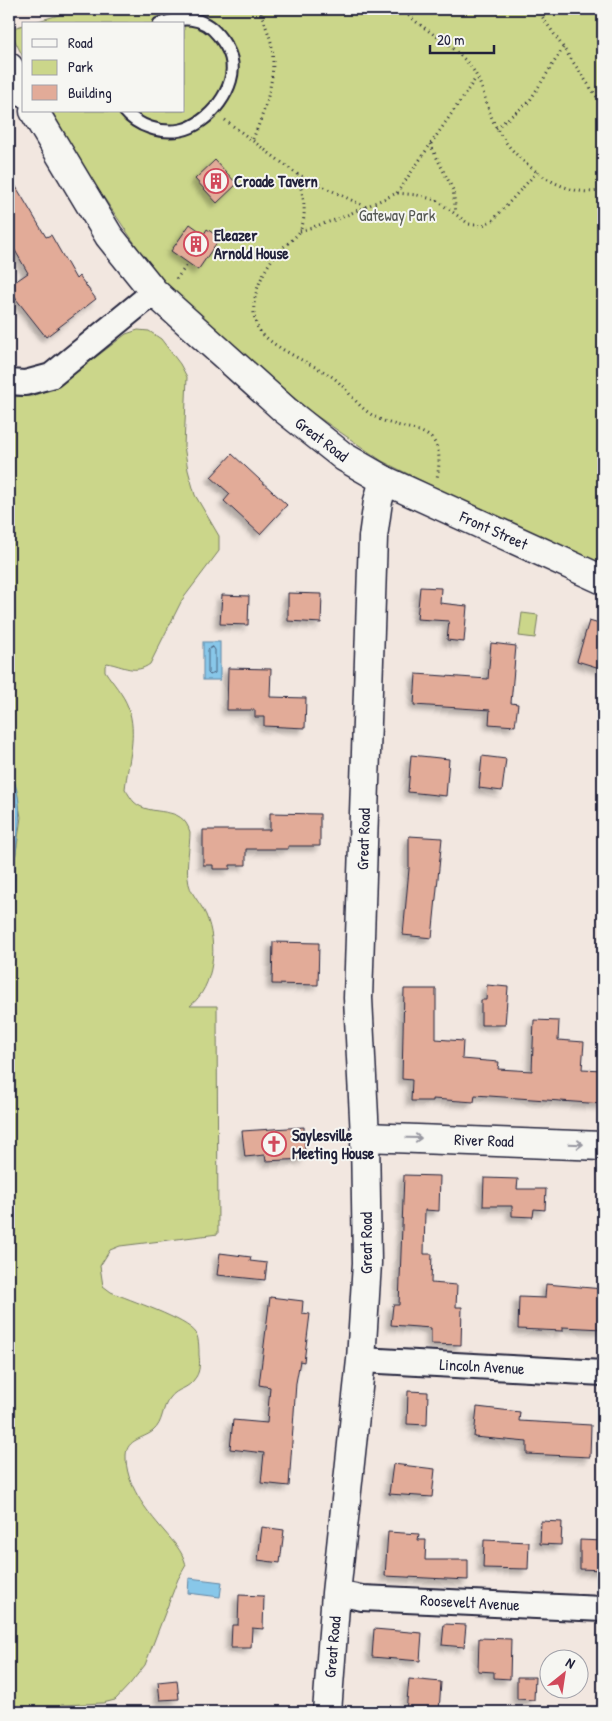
<svg xmlns="http://www.w3.org/2000/svg" width="612" height="1721" font-family="'Patrick Hand',sans-serif">
<style>
.green{fill:#cbd68a;stroke:#767c62}
.water{fill:#88c7e9;stroke:#5f85a3}
.lines{fill:none;stroke-linecap:round;stroke-linejoin:round}
.shore{stroke:#4b6481;stroke-width:1}
.building{fill:#e2ab98;stroke:#22223b;filter:url(#shadow)}
.service-casing{stroke:#22223b;stroke-width:15}
.minor-casing{stroke:#22223b;stroke-width:28}
.tertiary-casing{stroke:#22223b;stroke-width:31}
.secondary-casing{stroke:#22223b;stroke-width:31}
.path{stroke:#22223b;stroke-width:3;stroke-dasharray:1 4;stroke-linecap:butt}
.service{stroke:#f6f6f2;stroke-width:11}
.minor{stroke:#f6f6f2;stroke-width:24}
.tertiary{stroke:#f6f6f2;stroke-width:28}
.secondary{stroke:#f6f6f2;stroke-width:28}
.oneway{stroke:#9797a0}
.labels{text-anchor:middle;stroke-width:4;stroke-linejoin:round;paint-order:stroke}
.poi-label{font-size:16px;font-weight:bold;fill:#22223b;stroke:#f6f6f2;text-anchor:start}
.park-label{font-size:16px;fill:#555853;stroke:#f6f6f2}
.street-label{font-size:16px;fill:#22223b;stroke:#f6f6f2}
</style>
<defs>
<filter id="shadow"><feDropShadow dx="-4.5" dy="4.5" stdDeviation="2.5" flood-color="#0004"/></filter>
</defs>
<rect width="100%" height="100%" fill="#f2e7e0"/>
<filter id="ink" filterUnits="userSpaceOnUse"><feTurbulence type="fractalNoise" baseFrequency=".02" numOctaves="2"/><feDisplacementMap in="SourceGraphic" scale="10" xChannelSelector="R" yChannelSelector="G"/><feConvolveMatrix kernelMatrix="1 2 1 2 8 2 1 2 1" color-interpolation-filters="sRGB"/></filter>
<g filter="url(#ink)">
<g class="green">
<path d="M79,9H603V565L498,519L382,461L311,412L179,301L150,266L77,158L52,111H184V24H28Z"/>
<path d="M24,25V59L9,29Z"/>
<path d="M138,330L149,331L161,339L180,364L187,377L184,446L188,470L195,495L219,536V551L182,600L150,664C135,675 124,666 107,663L105,666V671C112,682 124,695 128,707C138,734 128,762 125,789C128,793 131,799 134,802C151,818 182,803 190,832C190,847 186,863 188,878C189,894 200,901 206,915C218,944 215,986 190,1006H217L218,1234L120,1246L110,1250L100,1266L103,1286L111,1292C129,1300 187,1319 196,1333C199,1339 199,1349 199,1355C200,1362 200,1371 196,1377C187,1391 178,1387 170,1398C161,1408 164,1422 153,1431C143,1439 127,1439 126,1455C125,1484 146,1510 164,1531C174,1543 182,1550 186,1565L178,1579L145,1665L130,1684L115,1700L103,1703L61,1705L52,1712H9V919L15,896V860L21,817L14,779L9,769V397L32,396L57,387L126,334Z"/>
<path d="M522,613L538,615L535,638L519,636Z"/>
</g>
<g class="water">
<rect x="203" y="642" width="17" height="38"/>
<path d="M9,769C26,804 18,826 15,861C14,884 15,896 9,919Z"/>
<path d="M189,1578L222,1582L220,1597L188,1593Z"/>
</g>
<g class="lines">
<g class="shore">
<path d="M213,647L215,650V673L210,675L208,673V650Z"/>
<path d="M9,781L16,817L10,860L9,900"/>
</g>
</g>
<g class="building">
<path d="M215,160L237,184L217,203L195,179Z"/>
<path d="M9,175L46,237L51,235L76,279L79,276L96,299L46,337L16,299L9,286L28,273L9,240Z"/>
<path d="M190,224L204,234L207,229L220,238L198,270L171,251Z"/>
<path d="M232,454L287,505L260,534L224,501L230,494L211,477Z"/>
<path d="M420,587L441,588L440,603L467,606L464,642L447,640L449,621L417,619Z"/>
<path d="M288,593L322,594L321,623L288,621Z"/>
<path d="M222,595L249,596L248,625L220,624Z"/>
<path d="M589,621L603,625V669L577,661Z"/>
<path d="M491,643L516,646L511,703L518,704L515,726L489,724L490,710L414,705L416,674L488,679Z"/>
<path d="M228,668L271,669L270,697L306,698L305,728L264,726V717H255V710H227Z"/>
<path d="M411,755L449,759L446,796L408,792Z"/>
<path d="M482,756L506,759L502,791L479,788Z"/>
<path d="M270,813L320,814V846H288V849H246V865H230V869H213V865H203V830H270Z"/>
<path d="M409,836L442,838L432,938L403,935L409,869Z"/>
<path d="M273,942L319,943L318,985L272,984Z"/>
<path d="M487,985L508,987L505,1025H481V1000H486Z"/>
<path d="M404,989H436V1039L463,1041L462,1059L499,1062L498,1069L532,1071L534,1020L559,1021L558,1040L584,1042L582,1069L603,1070V1104L475,1095L474,1102L433,1099V1101H411L412,1080L402,1079Z"/>
<path d="M304,1127L305,1159L266,1161L265,1155L245,1157L242,1131Z"/>
<path d="M404,1175L440,1176L439,1211L425,1210L424,1254H432L431,1283L457,1285L456,1307H462L461,1345L431,1344V1328L391,1325L393,1305H399Z"/>
<path d="M484,1178L518,1179L517,1189H546L545,1210L534,1209L533,1217L512,1216V1206H483Z"/>
<path d="M220,1253L251,1257L250,1261L267,1263L265,1280L217,1275Z"/>
<path d="M546,1284L603,1289V1329L563,1327V1331L518,1329L519,1297L545,1298Z"/>
<path d="M270,1297L303,1301L302,1313L310,1314L304,1362L300,1361L296,1383L289,1486L261,1483L264,1453L230,1449L233,1420L267,1423L270,1387L259,1385Z"/>
<path d="M408,1391L428,1392L427,1425L407,1424Z"/>
<path d="M477,1407L520,1412L519,1421L591,1425L590,1457L527,1454V1442L474,1437Z"/>
<path d="M393,1464L435,1469L432,1497L389,1494Z"/>
<path d="M541,1521L562,1522L561,1545L540,1544Z"/>
<path d="M262,1527L284,1530L280,1563L258,1560Z"/>
<path d="M388,1532L419,1534L418,1540H426L425,1560H468V1580L385,1576Z"/>
<path d="M484,1540L529,1542L528,1569L483,1568Z"/>
<path d="M580,1540L603,1541V1570L580,1569Z"/>
<path d="M239,1595L264,1596L263,1629L252,1628L251,1648H231L232,1625H238Z"/>
<path d="M444,1624L466,1625L464,1647L442,1645Z"/>
<path d="M374,1629L422,1633L420,1661L372,1657Z"/>
<path d="M479,1638L511,1639L510,1679L494,1678V1672L478,1671Z"/>
<path d="M517,1677H535L534,1700L517,1699Z"/>
<path d="M409,1679L441,1682L439,1712H406Z"/>
<path d="M177,1680L179,1699L160,1700L158,1682Z"/>
</g>
<g class="lines">
<defs>
<path id="service" d="M125,111C137,126 161,134 181,130C208,125 239,87 231,58C229,50 223,41 218,35C202,15 182,17 159,24"/>
<g id="minor">
<path d="M9,382L25,383L51,376L154,292"/>
<path d="M361,1360L603,1373"/>
<path d="M336,1593L362,1598L603,1609"/>
</g>
<path id="tertiary" d="M365,1137L603,1146"/>
<g id="secondary">
<path d="M9,67L24,93"/>
<path d="M34,111L109,236L154,292L285,410L344,457L384,480L603,580"/>
<path d="M327,1712L336,1593L361,1360L367,1263L365,1137L358,998L373,537L378,501L384,480"/>
</g>
</defs>
<use href="#service" class="service-casing"/>
<use href="#minor" class="minor-casing"/>
<use href="#tertiary" class="tertiary-casing"/>
<use href="#secondary" class="secondary-casing"/>
<g class="path">
<path d="M401,9C421,28 447,41 466,61C483,78 485,106 496,127C513,160 564,201 603,190"/>
<path d="M537,9L603,106"/>
<path d="M225,120L297,174L366,207"/>
<path d="M496,128L529,102L563,48"/>
<path d="M253,139C265,110 278,74 271,42C268,31 263,20 260,9"/>
<path d="M430,144L453,190L456,213"/>
<path d="M297,174C302,191 308,211 301,229C297,238 283,246 277,253C262,271 246,305 258,328C268,346 310,363 328,374C345,384 354,404 372,415C404,436 449,418 437,478"/>
<path d="M397,193L476,78"/>
<path d="M300,231L338,219L397,193L417,195L436,200L469,224L481,226L493,220L537,172"/>
<path d="M176,279L188,264"/>
</g>
<use href="#service" class="service"/>
<use href="#minor" class="minor"/>
<use href="#tertiary" class="tertiary"/>
<use href="#secondary" class="secondary"/>
</g>
<defs><path id="oneway-shaft" d="M-6 0H5M1.5-3L5.5 0L1.5 3" fill="none" stroke-width="1.6" stroke-linecap="round" stroke-linejoin="round" transform="scale(1.25)"/></defs>
<g class="oneway">
<use href="#oneway-shaft" transform="translate(414 1138) rotate(1)"/>
<use href="#oneway-shaft" transform="translate(576 1144) rotate(2)"/>
</g>
</g>
<defs>
<symbol id="building-ring" viewBox="-11 -11 22 22"><circle r="9.5" fill="#f6f6f2" stroke="#d1495b" stroke-width="1.5"/><path d="M-4-6H4V6H1V3H-1V6H-4ZM-2.5-4.3h1.7v1.8h-1.7ZM.8-4.3h1.7v1.8H.8ZM-2.5-1h1.7V.8h-1.7ZM.8-1h1.7V.8H.8Z" fill="#d1495b"/></symbol>
<symbol id="church-ring" viewBox="-11 -11 22 22"><circle r="9.5" fill="#f6f6f2" stroke="#d1495b" stroke-width="1.5"/><path d="M-1.2-6h2.4v3.5h3.3v2.4h-3.3V6h-2.4V-.1h-3.3v-2.4h3.3Z" fill="#d1495b"/></symbol>
</defs>
<g fill-rule="evenodd">
<use href="#building-ring" x="202" y="167" width="28" height="28"/>
<use href="#building-ring" x="182" y="230" width="28" height="28"/>
<use href="#church-ring" x="260" y="1130" width="28" height="28"/>
</g>
<g class="labels">
<g class="poi-label">
<text x="234" y="187">Croade Tavern</text>
<text x="214" y="241">Eleazer<tspan x="214" dy="18">Arnold House</tspan></text>
<text x="292" y="1141">Saylesville<tspan x="292" dy="18">Meeting House</tspan></text>
</g>
<g class="park-label">
<text x="397" y="221">Gateway Park</text>
</g>
<g class="street-label">
<text transform="translate(322 439) rotate(37)" y="6">Great Road</text>
<text transform="translate(494 530) rotate(24)" y="6">Front Street</text>
<text transform="translate(363 839) rotate(-88)" y="6">Great Road</text>
<text transform="translate(484 1140) rotate(2)" y="6">River Road</text>
<text transform="translate(366 1243) rotate(-90)" y="6">Great Road</text>
<text transform="translate(482 1366) rotate(3)" y="6">Lincoln Avenue</text>
<text transform="translate(470 1602) rotate(3)" y="6">Roosevelt Avenue</text>
<text transform="translate(332 1647) rotate(-85)" y="6">Great Road</text>
</g>
</g>
<rect width="612" height="1721" fill="none" stroke="#f6f6f2" stroke-width="30"/>
<rect x="15" y="15" width="582" height="1691" fill="none" stroke="#22223b" stroke-width="2" filter="url(#ink)"/>
<rect x="22" y="22" width="162" height="90" fill="#f6f6f2" stroke="#a1a1a9"/>
<rect x="32" y="39" width="25" height="8" fill="#f6f6f2" stroke="#a1a1a9"/>
<text x="68" y="48" font-size="15" fill="#22223b">Road</text>
<rect x="32" y="60" width="25" height="15" fill="#cbd68a" stroke="#a1a1a9"/>
<text x="68" y="72" font-size="15" fill="#22223b">Park</text>
<rect x="32" y="85" width="25" height="15" fill="#e2ab98" stroke="#a1a1a9"/>
<text x="68" y="98" font-size="15" fill="#22223b">Building</text>
<g transform="translate(564 1674) rotate(30)"><circle r="24" fill="#f6f6f2" stroke="#a1a1a9"/>
<path d="M0-4L9 19L0 12L-9 19Z" fill="#d1495b"/>
<text y="-8" font-size="14" font-weight="bold" text-anchor="middle" fill="#22223b">N</text>
</g>
<path d="M430 45v8h64v-8" fill="none" stroke="#22223b" stroke-width="2.5"/>
<text x="437" y="45" font-size="15" fill="#22223b" stroke="#f6f6f2" stroke-width="4" paint-order="stroke">20 m</text>
</svg>
